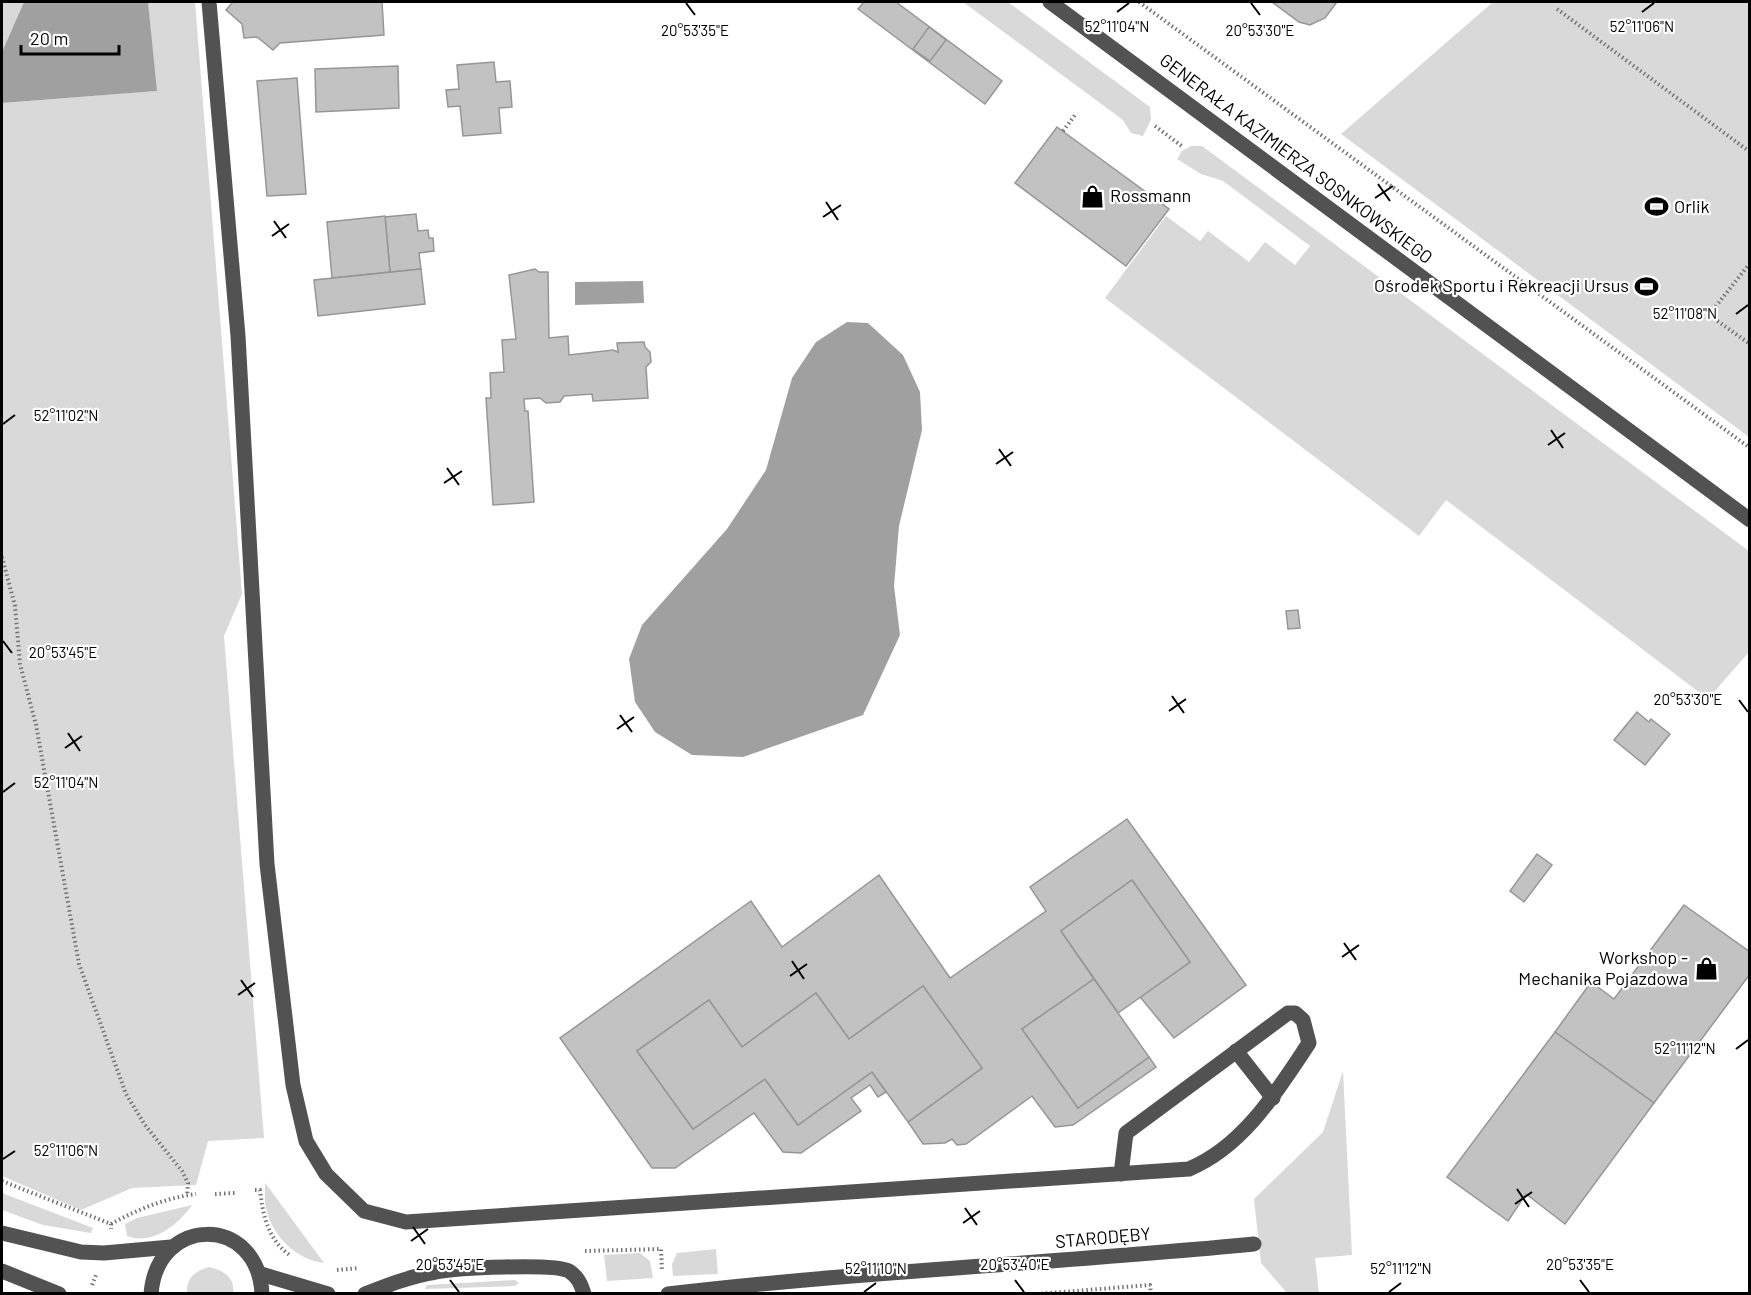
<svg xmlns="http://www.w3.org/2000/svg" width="1751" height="1295" font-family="Barlow,sans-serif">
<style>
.green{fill:#d9d9d9}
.water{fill:#a0a0a0}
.building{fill:#c2c2c2;stroke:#969696;stroke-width:1.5}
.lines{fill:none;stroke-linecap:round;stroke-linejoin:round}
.path{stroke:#747474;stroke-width:4;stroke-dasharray:1.5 3;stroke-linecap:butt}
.minor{stroke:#525252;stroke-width:15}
.ticks{fill:none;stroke:#000;stroke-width:2}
.labels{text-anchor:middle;stroke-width:4.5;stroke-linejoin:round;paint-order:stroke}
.street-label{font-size:18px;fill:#000;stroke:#fff}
.poi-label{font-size:18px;fill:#000;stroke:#fff;text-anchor:start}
.ticks-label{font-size:15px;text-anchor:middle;fill:#000;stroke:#fff;stroke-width:4.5;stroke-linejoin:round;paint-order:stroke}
</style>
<rect width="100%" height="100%" fill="#fff"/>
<g class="green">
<path d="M2,2H24L2,52Z"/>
<path d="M148,2H195L242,594L224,636L264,1138L208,1141L196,1185L132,1188L81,1210L2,1176V103L156,91Z"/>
<path d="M963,2H1008L1150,107L1151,120L1143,136L1131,133L1123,120Z"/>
<path d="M1493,2H1749V437L1341,134Z"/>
<path d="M1191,146H1202L1749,551V652L1708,699L1446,500L1419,536L1105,298L1166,216L1200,241L1208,231L1249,262L1265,242L1295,265L1310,246L1223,181L1201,174L1177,159L1182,151Z"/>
<path d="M1343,1071L1352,1255L1315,1258L1319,1293H1287L1261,1263L1254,1199L1323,1132Z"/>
<path d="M265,1183L269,1188L324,1263C298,1260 274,1238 267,1212C264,1203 265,1192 265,1183Z"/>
<path d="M2,1193L93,1228L91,1233L43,1225L2,1210Z"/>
<path d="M192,1205C179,1224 152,1246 127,1236L125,1224L137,1218Z"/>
<path d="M716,1249L718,1274L673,1276L672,1264L677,1253Z"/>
<path d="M640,1253L650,1261L653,1278L607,1281L604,1255Z"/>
<path d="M209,1267C223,1270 235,1277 233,1293H187C186,1278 195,1271 209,1267Z"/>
<path d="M515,1280L519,1283L515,1286L425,1289L427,1285Z"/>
</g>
<g class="water">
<path d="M24,2H148L157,91L2,103V52Z"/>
<path d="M643,281L644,303L575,305V282Z"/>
<path d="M847,322L868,323L903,355L920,392L922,430L899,526L894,586L900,635L863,715L743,757L692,755L655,732L635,702L629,659L642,625L727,529L766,470L792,378L816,342Z"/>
</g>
<g class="building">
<path d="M233,2H382L384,35L280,43L273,50L257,37L244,38L242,24L226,10Z"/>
<path d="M864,2H896L1002,81L985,104L858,9Z"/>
<path d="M1272,2H1337L1325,18L1310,25L1299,22Z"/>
<path d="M929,27L946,40L930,61L913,49Z"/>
<path d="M494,62L496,82L510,81L512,107L499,108L501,133L463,136L460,106L448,107L446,90L459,89L457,65Z"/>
<path d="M398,66L399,108L316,112L315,69Z"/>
<path d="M297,78L306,194L267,196L257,81Z"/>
<path d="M1057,127L1169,209L1126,266L1015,183Z"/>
<path d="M416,214L418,231L428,230L429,238H433L434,251L419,253L421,269L390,272L385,217Z"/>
<path d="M385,216L390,272L332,278L327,222Z"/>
<path d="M421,269L425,304L318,316L314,280Z"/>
<path d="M535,269L539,272H548L549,338L568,336L569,355L613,350L618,352L617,343L644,342L645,347L650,352L651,362L646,367L648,398L593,401L592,394L564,396L560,402L546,403L540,398L524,399L525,411H528L534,502L493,505L486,398H491L490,373L504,372L502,340L516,339L509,275Z"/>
<path d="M1298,610L1300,628L1288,629L1286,611Z"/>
<path d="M1637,712L1649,722L1651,719L1670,734L1645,765L1614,740Z"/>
<path d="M1127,819L1246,985L1174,1038L1140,997L1190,962L1132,880L1061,931L1094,979L1022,1029L1078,1108L1149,1057L1156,1067L1073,1125L1055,1127L1032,1096L966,1144L957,1145L952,1139L945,1143L923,1144L908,1122L982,1068L923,986L849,1039L816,993L742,1047L709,1000L637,1051L693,1129L765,1079L798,1125L872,1072L886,1092L878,1097L870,1085L851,1098L861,1111L801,1153L783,1152L754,1113L675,1168H652L560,1038L751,901L782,947L879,875L950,978L1046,911L1030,887Z"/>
<path d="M1537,854L1552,865L1524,902L1510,891Z"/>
<path d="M1132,880L1190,962L1118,1013L1061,931Z"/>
<path d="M1684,905L1750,952V974L1654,1103L1555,1032L1591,982L1614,999Z"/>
<path d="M1094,979L1149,1057L1078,1108L1022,1029Z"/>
<path d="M923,986L982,1068L908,1122L872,1072L798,1125L765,1079L693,1129L637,1051L709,1000L742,1047L816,993L849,1039Z"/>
<path d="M1555,1032L1654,1103L1565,1224L1526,1194L1508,1221L1447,1177Z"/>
</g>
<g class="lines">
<g class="path">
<path d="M1139,2L1750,448"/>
<path d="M1557,9L1750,152"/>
<path d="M1155,126L1183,147"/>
<path d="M1063,131L1075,115"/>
<path d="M1750,263L1709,315L1750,344"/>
<path d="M2,557L15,606L20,664L36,725L79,964L126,1094L145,1125L182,1171L188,1183L187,1195"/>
<path d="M2,1181L111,1224V1229"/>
<path d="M255,1190H260C263,1216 268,1240 291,1256"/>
<path d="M215,1194L235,1193"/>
<path d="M111,1224C138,1209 166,1198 196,1194"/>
<path d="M585,1251L661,1249L662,1271"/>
<path d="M337,1270L359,1268"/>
<path d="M92,1285L96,1275"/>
<path d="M1037,1294L1150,1285L1151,1294"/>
</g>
<g class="minor">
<path d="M209,2L238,336L267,864L293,1085L306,1141L326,1174L364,1211L406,1222L1189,1169C1244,1146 1277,1091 1309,1043L1303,1020L1295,1013H1288L1126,1133L1121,1174"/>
<path d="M1050,2L1750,520"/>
<path d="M1236,1051L1273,1098"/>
<path d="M2,1233L81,1252L104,1253L171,1247"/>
<path d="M2,1271L59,1294"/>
<path d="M261,1274L328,1294"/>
<path d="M151,1294C157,1215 258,1214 262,1294"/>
<path d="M365,1294C388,1285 411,1276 436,1272C456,1268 554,1263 569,1271C578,1277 581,1284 584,1294"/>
<path d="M668,1294C863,1271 1059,1263 1254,1244"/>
</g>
</g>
<path class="ticks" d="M686,3L695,15M1251,3L1260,15M1117,12L1129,3M1642,12L1654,3M1378,184L1390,201M1375,198L1393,186M826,202L838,220M823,217L841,205M274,221L286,238M272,236L289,224M1736,314L1748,305M3,424L15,415M1551,430L1563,448M1548,445L1565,433M999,449L1011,466M996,464L1013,452M447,468L459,485M444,483L462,471M3,641L12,653M1172,696L1184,713M1739,700L1748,712M1169,711L1186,699M620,715L632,732M617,729L634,717M68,733L80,751M65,748L82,736M3,792L15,783M1344,943L1356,960M1342,957L1359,945M792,961L804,979M790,976L807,964M241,980L253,997M238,995L255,983M1736,1049L1748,1040M3,1159L15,1151M1517,1189L1529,1207M1515,1204L1532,1192M965,1208L977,1225M963,1223L980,1211M413,1227L425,1244M411,1241L428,1229M450,1280L459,1292M1015,1280L1024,1292M1580,1280L1589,1292M864,1292L876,1283M1389,1292L1401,1283"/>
<defs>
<symbol id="shop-bare" viewBox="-9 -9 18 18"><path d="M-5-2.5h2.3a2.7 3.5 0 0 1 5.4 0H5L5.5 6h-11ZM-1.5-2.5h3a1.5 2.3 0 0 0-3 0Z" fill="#000" stroke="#fff" stroke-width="2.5" paint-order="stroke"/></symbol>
<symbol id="stadium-bare" viewBox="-9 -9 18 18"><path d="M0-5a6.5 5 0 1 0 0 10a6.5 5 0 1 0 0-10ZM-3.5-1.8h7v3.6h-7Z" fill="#000" stroke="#fff" stroke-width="2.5" paint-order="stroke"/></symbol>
</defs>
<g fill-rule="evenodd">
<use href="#shop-bare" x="1076" y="180" width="33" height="33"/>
<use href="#stadium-bare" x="1640" y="190" width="33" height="33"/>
<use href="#stadium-bare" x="1630" y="270" width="33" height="33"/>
<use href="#shop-bare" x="1690" y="952" width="33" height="33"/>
</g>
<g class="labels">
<g class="street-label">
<text transform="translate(1296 159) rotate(37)" y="6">GENERAŁA KAZIMIERZA SOSNKOWSKIEGO</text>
<text transform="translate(1103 1238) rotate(-5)" y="6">STARODĘBY</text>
</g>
<g class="poi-label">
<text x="1110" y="202">Rossmann</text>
<text x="1674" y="213">Orlik</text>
<text x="1629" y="292" text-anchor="end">Ośrodek Sportu i Rekreacji Ursus</text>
<text x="1688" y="964" text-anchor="end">Workshop -<tspan x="1688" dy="21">Mechanika Pojazdowa</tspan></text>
</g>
</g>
<g class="ticks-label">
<text x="1642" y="32">52°11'06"N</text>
<text x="1117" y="32">52°11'04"N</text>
<text x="695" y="36">20°53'35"E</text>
<text x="1260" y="36">20°53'30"E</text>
<text x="1685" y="319">52°11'08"N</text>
<text x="66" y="421">52°11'02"N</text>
<text x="63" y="658">20°53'45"E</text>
<text x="1688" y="705">20°53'30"E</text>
<text x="66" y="788">52°11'04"N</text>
<text x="1685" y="1054">52°11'12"N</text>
<text x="66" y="1156">52°11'06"N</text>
<text x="450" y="1270">20°53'45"E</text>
<text x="1015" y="1270">20°53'40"E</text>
<text x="1580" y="1270">20°53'35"E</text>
<text x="876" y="1274">52°11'10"N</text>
<text x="1401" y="1274">52°11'12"N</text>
</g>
<rect width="1751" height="1295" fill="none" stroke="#000000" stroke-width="6"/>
<path d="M21 45v9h98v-9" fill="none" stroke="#000000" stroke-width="3"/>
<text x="30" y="45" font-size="18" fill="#000000" stroke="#ffffff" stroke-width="4.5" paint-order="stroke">20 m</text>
</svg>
